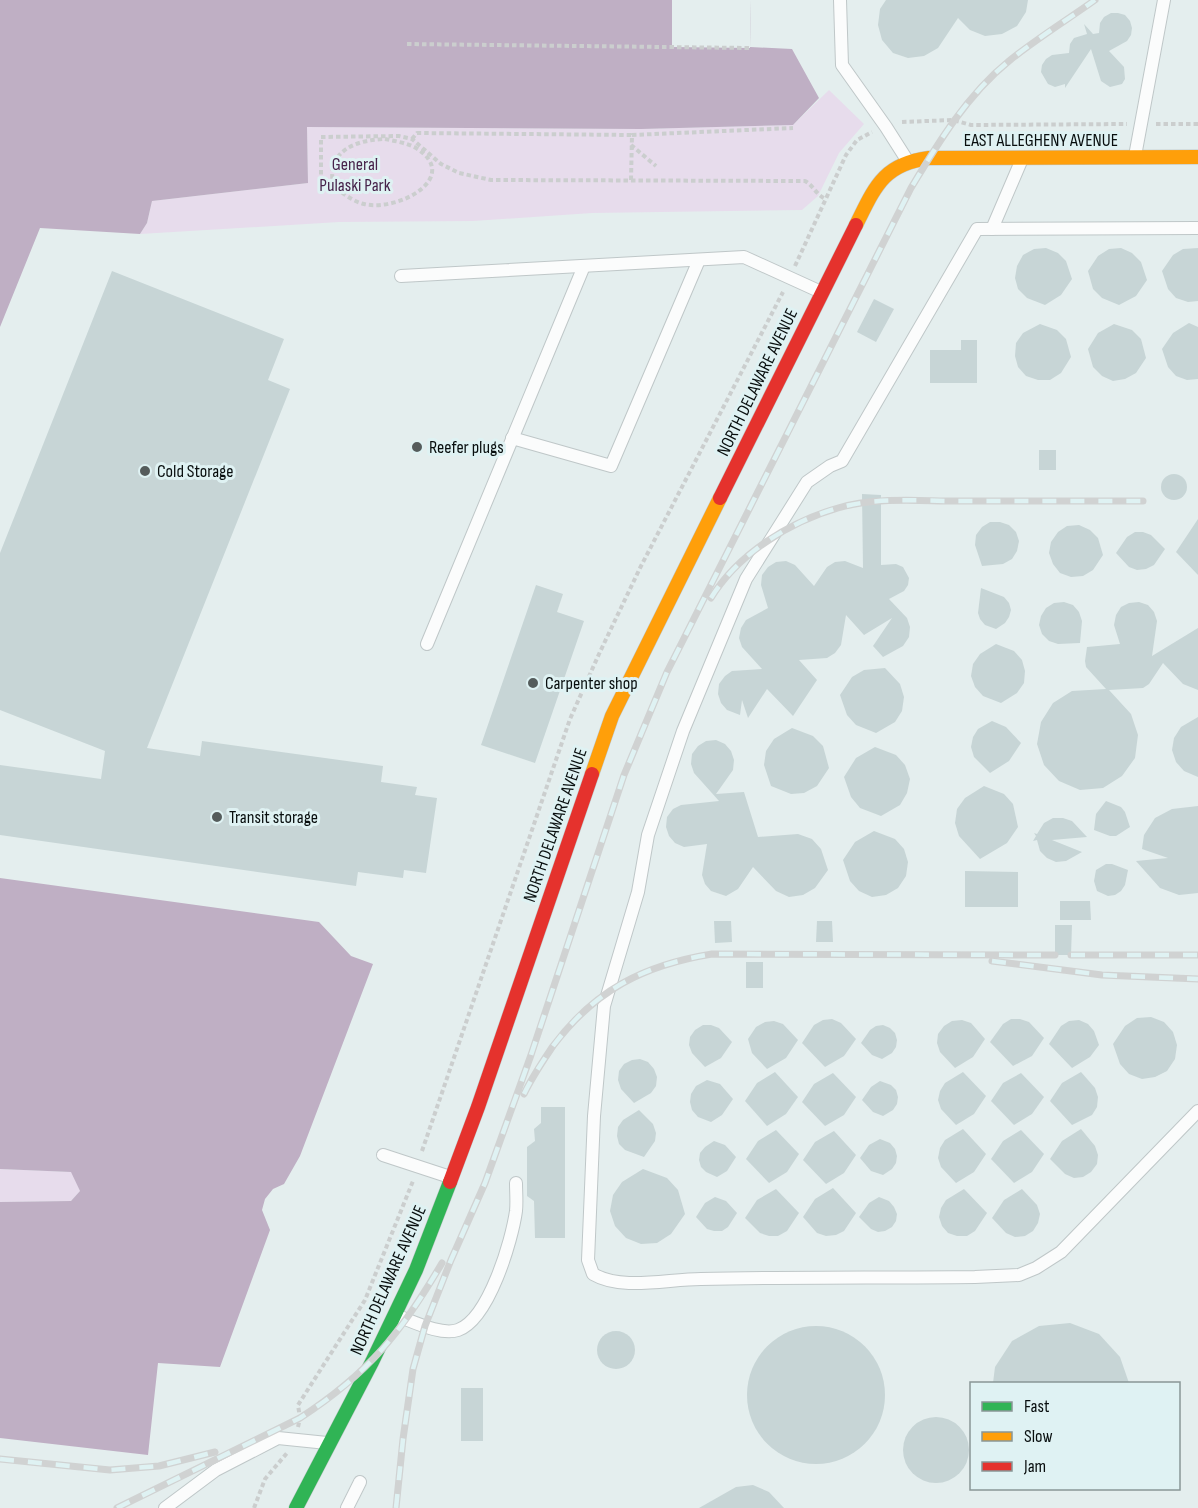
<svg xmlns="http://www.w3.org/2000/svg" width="1198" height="1508" font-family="'Sofia Sans Condensed',sans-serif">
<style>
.green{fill:#e7dcec}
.water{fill:#bfafc4}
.pier{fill:#e4eeee}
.building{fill:#c7d5d6}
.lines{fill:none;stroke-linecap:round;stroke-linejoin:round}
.lane-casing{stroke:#bfc7c8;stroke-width:14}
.fast-casing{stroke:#bfc7c8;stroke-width:15}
.slow-casing{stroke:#bfc7c8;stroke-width:15}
.jam-casing{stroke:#bfc7c8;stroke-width:15}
.path{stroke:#cbcece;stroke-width:4;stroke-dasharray:4.5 3;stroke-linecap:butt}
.lane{stroke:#fbfcfc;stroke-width:12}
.fast{stroke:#30b455;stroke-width:14}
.slow{stroke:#ff9f0a;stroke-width:14}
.jam{stroke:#e5322d;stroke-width:14}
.rail-casing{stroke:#d0d2d2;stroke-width:7}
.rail{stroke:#dff2f3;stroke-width:4.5;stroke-dasharray:14;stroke-linecap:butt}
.poi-dot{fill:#555c5c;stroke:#dff2f3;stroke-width:2}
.labels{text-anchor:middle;stroke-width:6;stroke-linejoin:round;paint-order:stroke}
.street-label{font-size:18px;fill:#080e0e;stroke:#dff2f3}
.park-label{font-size:18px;fill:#47234b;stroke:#dff2f3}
.poi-label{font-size:18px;fill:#080e0e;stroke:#dff2f3;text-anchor:start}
</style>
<rect width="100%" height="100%" fill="#e4eeee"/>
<g class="green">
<path d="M829,90L864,124L839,153L818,196L802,210L592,213L473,221L339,222L140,234L147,223L152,201L308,183L307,127L641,129L793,125Z"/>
<path d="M0,1169L72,1172L80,1191L71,1201L0,1202Z"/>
</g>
<g class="water">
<path d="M0,0H751L750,47L792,49L819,98L793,125L641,129L307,127L308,183L152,201L147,223L140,234L40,228L0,327Z"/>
<path d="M0,878L319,922L351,956L373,964L300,1156L284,1184L273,1189L265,1199L262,1210L270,1230L220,1367L158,1363L148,1455L0,1438V1202L71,1201L80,1191L71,1172L0,1169Z"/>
</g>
<path class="pier" d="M672,0H751L750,48L672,47Z"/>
<g class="building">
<path d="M886,0H1028L1026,12L1017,26L1002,34L985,36L970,30L958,18L938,48L924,56L908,58L893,53L882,40L878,25L880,9Z"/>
<path d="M1111,13H1118L1125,15L1130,21L1132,28L1131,35L1127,41L1109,51L1124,67L1125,79L1122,84L1110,87L1101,81L1091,49L1065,88V84L1055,87L1048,84L1041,72L1042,65L1046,59L1052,55L1069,53L1070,44L1074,38L1087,34L1084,24L1093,34L1099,33L1100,23L1104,17Z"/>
<path d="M1046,248L1058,253L1066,261L1072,279L1061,295L1045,305L1027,298L1018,289L1015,278L1017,266L1023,255L1034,249Z"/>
<path d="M1121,248L1132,253L1141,262L1147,280L1136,296L1119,305L1102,298L1093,289L1088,271L1098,256L1109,249Z"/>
<path d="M1198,248V301L1188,302L1176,298L1168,289L1162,271L1173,255L1183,249Z"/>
<path d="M112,271L284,339L268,380L290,389L147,748L200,756L202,741L383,766L381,782L417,787L415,795L437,798L426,873L404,870L403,878L358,872L356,886L0,835V765L101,779L105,751L0,710V553Z"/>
<path d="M874,299L894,309L876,342L857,332Z"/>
<path d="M1189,323L1198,327V379L1187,380L1176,376L1168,367L1162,349L1173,333Z"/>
<path d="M1040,324L1057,330L1066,339L1071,357L1061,373L1050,380H1038L1026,376L1018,367L1015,356L1016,343L1023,333Z"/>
<path d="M1114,324L1132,330L1141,339L1146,358L1136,373L1125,379L1113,381L1102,376L1093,367L1088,349L1098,333Z"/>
<path d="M961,340H977V383H930V350H961Z"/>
<rect x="1039" y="450" width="17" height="20"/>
<circle cx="1174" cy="487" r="13"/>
<path d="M862,494L881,495V565L896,564L903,567L909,578L908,585L904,591L889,599L907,618L910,627L909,637L903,646L883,657L873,646L892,618L864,635L846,615L841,645L835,653L827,658L799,660L817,680L793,716L767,689L748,718L742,700L740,715L727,710L721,703L718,694L719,684L725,676L732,671L762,669L742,647L739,638L741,628L746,620L768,608L761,585L762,575L768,567L776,562L786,561L795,565L814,586L827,567L835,562L845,561L863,568Z"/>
<path d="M1198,519V575L1176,552Z"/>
<path d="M990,522H1000L1009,525L1016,532L1019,541L1017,551L1012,559L1003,564L982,566L975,545L976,535L982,527Z"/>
<path d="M1079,525L1090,530L1098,538L1103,555L1093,570L1083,576L1071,577L1060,573L1053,564L1049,553L1051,542L1058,532L1067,526Z"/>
<path d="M1135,532H1143L1151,535L1165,549L1154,565L1146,569L1137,570L1129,567L1116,553L1127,537Z"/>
<path d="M536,585L563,594L557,612L584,621L535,763L481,745Z"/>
<path d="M981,588L1004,597L1009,603L1011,610L1009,617L1005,623L996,629L985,625L980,619L978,613Z"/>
<path d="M1064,602L1073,605L1079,612L1082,621L1080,643L1058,644L1049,641L1042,634L1039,625L1041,616L1046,608L1054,603Z"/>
<path d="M1139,602L1148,605L1154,612L1157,621L1152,656L1198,628V690L1183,684L1163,663L1149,684L1143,688L1109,690L1131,714L1138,735L1135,758L1122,776L1103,788L1080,790L1059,781L1044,765L1037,744L1041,722L1053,703L1072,691L1106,689L1086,667L1085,661L1087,647L1120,644L1114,625L1116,615L1121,607L1129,603Z"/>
<path d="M996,644L1014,651L1022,660L1025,671L1024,683L1017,693L1001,703L983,696L975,687L971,676L973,664L980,654Z"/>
<path d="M885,668L900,684L904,697L902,711L895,722L876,733L856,725L847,715L840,695L852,677L864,670Z"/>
<path d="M1198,717V777L1184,771L1176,762L1172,750L1174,738L1181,727Z"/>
<path d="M992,721L1006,727L1021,743L1009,761L990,773L974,757L971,747L973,737L978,729Z"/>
<path d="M792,728L813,736L823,746L829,768L817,786L804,793L791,794L771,786L764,765L766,751L774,739Z"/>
<path d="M716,740L725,744L731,751L734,760L733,770L716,794L744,792L758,837L798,834L812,839L821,849L828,870L815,888L803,895L789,897L776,891L753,867L738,889L726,896L711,891L705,884L702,875L707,844L684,847L675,843L669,836L666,827L667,817L673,809L681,805L719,801L694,773L691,764L692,754L698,746L706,741Z"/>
<path d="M875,747L896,755L905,765L910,779L907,793L900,805L881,816L860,808L851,797L844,777L856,758Z"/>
<path d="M984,786L1004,794L1013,804L1018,827L1007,843L980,859L959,836L955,823L957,809L965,798Z"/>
<path d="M1106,801L1121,807L1125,812L1130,827L1116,836H1110L1094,830L1096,814Z"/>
<path d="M1198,806V893L1179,895L1160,888L1136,861L1168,858L1142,849L1144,835L1155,818L1172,809Z"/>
<path d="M1053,818H1063L1072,821L1087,837L1052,840L1082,852L1066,861L1056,862L1047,858L1040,851L1037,840L1033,841L1036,836L1034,833L1037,834L1044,823Z"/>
<path d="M874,831L895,839L904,849L908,862L906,876L898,888L886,895L872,897L859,891L850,881L843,860L855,842Z"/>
<path d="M1106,864H1112L1128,870L1125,885L1121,891L1115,895L1108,896L1097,891L1094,881L1096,870Z"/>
<path d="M965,871L1018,872V907H965Z"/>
<path d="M1060,901H1090L1091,920H1060Z"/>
<path d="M714,921H731L732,942L715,943Z"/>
<path d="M817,921H832L833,942H816Z"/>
<path d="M1055,925H1072L1071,955H1055Z"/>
<rect x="746" y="962" width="17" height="26"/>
<path d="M1151,1017L1164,1022L1173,1032L1177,1045L1175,1059L1167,1071L1155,1077L1142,1079L1129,1074L1120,1064L1113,1044L1125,1026L1137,1018Z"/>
<path d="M832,1019L841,1023L856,1039L844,1056L825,1067L802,1043L814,1025L823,1020Z"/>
<path d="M1011,1019H1020L1029,1022L1044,1038L1032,1056L1013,1066L990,1042L1003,1024Z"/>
<path d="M962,1020L971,1023L985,1039L973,1057L955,1068L940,1052L937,1043L938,1034L944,1026L952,1021Z"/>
<path d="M1079,1020L1088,1024L1094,1031L1099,1045L1090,1057L1072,1068L1049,1044L1061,1026L1069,1021Z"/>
<path d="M774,1021L783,1024L798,1040L786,1058L767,1069L752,1053L748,1039L756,1027L765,1022Z"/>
<path d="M703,1025H711L719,1028L732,1042L721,1058L705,1067L692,1053L689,1045L690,1037L695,1030Z"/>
<path d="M883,1025L890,1028L895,1033L897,1040L896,1047L892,1053L882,1059L872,1055L861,1043L870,1030L876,1026Z"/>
<path d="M640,1059L648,1062L654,1069L657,1077L656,1086L651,1093L634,1103L621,1089L618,1080L619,1071L624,1064L632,1060Z"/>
<path d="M775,1072L798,1097L786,1114L767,1126L745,1101L757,1083Z"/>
<path d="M963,1072L986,1096L974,1114L956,1125L941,1109L938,1100L940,1091L945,1083Z"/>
<path d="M1081,1072L1095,1088L1098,1097L1097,1107L1092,1115L1072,1125L1050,1101L1062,1083Z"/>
<path d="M833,1073L856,1097L844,1115L825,1126L802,1102L814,1084Z"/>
<path d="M1021,1073L1044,1097L1032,1114L1014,1125L991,1101L1003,1083Z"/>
<path d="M707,1080L720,1084L733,1099L722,1115L711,1122L698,1117L692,1110L690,1102L691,1094L696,1086Z"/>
<path d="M880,1081L891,1085L896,1090L898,1097L897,1104L893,1110L883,1116L873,1112L862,1100L871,1087Z"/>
<path d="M541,1107H565V1238H535L534,1201L527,1196V1147L535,1141L534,1129L541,1123Z"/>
<path d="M639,1110L653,1124L656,1133L655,1141L644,1157L625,1150L619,1144L617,1136L618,1127L623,1120Z"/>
<path d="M963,1129L986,1154L974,1172L956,1183L941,1167L938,1158L940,1148L945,1140Z"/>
<path d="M1081,1129L1095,1146L1098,1155L1097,1164L1091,1172L1083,1177L1074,1178L1065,1174L1050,1159L1062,1141Z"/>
<path d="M776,1130L799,1154L787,1172L769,1183L746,1159L758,1141Z"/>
<path d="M1021,1130L1044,1154L1032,1172L1014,1183L991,1159L1003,1141Z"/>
<path d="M834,1131L856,1155L844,1173L826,1184L803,1160L815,1142Z"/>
<path d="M880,1139L890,1143L895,1149L897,1156L896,1163L892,1169L883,1175L871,1171L860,1158L869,1145Z"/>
<path d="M714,1141L725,1145L736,1157L727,1171L717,1177L706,1172L701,1167L699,1160L700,1153L705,1147Z"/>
<path d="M643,1169L667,1178L678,1190L685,1214L671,1234L657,1243L641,1244L626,1238L615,1226L610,1211L613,1195L622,1182Z"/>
<path d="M833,1188L856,1213L844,1231L836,1235L826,1236L817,1233L803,1217L815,1199Z"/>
<path d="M776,1189L799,1213L787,1231L778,1236H769L760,1233L745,1218L757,1200Z"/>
<path d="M964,1189L987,1213L975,1231L967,1236H957L948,1233L942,1226L939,1217L941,1208L946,1200Z"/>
<path d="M1022,1189L1037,1205L1040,1214L1038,1223L1033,1231L1025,1236L1015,1237L1006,1233L992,1218L1004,1200Z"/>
<path d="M715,1197L726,1201L737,1213L728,1227L722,1231H714L707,1229L696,1217L705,1203Z"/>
<path d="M879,1197L889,1201L894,1207L897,1214L896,1221L892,1227L885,1231L878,1232L871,1229L859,1217L869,1203Z"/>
<path d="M1070,1323L1099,1334L1120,1357L1129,1383H993L995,1367L1012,1341L1039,1326Z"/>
<circle cx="816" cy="1395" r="69"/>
<circle cx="616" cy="1350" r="19"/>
<rect x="461" y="1388" width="22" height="53"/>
<circle cx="936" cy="1450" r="33"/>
<path d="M753,1485L769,1492L784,1508H699L736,1487Z"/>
</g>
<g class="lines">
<defs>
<g id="lane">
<path d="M840,0L842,65L886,127L907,160"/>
<path d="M1135,156L1164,0"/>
<path d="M1198,228L977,229L842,461L830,466L807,482L746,579L683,731L648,835L638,892L604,1006L594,1116L588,1260L593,1274C622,1291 667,1279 701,1279C792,1277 884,1278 975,1277L1019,1275L1036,1268L1061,1252L1198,1111"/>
<path d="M992,229L1022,159"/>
<path d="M401,276L744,257L821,292"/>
<path d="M512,438L611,466L699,260"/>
<path d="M427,644L584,266"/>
<path d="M383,1155L450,1177"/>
<path d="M395,1315C412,1321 441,1336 458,1330C489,1319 512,1240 516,1211C517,1202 516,1192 516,1183"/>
<path d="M165,1508L216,1470L278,1438L327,1443"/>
<path d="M347,1508L360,1482"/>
</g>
<path id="fast" d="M296,1508L372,1362L416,1270L450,1182"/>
<g id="slow">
<path d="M856,225C875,187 883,164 929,158L1198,157"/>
<path d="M592,774L612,716L720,498"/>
</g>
<g id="jam">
<path d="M720,498L856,225"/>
<path d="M450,1182L478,1107L592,774"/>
</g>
</defs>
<use href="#lane" class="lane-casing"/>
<use href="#fast" class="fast-casing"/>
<use href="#slow" class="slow-casing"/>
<use href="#jam" class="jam-casing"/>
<g class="path">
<path d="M407,44L750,48"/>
<path d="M902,122L953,120L971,125L1127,124"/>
<path d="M1156,124H1198"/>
<path d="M385,139C395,141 407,143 416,148C462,177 399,212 364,204C352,201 342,193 333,185C327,150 356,140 385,139Z"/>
<path d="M412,139L417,133L632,135"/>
<path d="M631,145L656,166"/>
<path d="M631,180L632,135L793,128"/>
<path d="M321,182V137L399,136L412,139L441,164L459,173L491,180L805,181C814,186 816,195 826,199"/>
<path d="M795,266L846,155L857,140L872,132"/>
<path d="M422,1151L570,719L599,654L640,568L783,292"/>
<path d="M298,1427L300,1418L298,1405L365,1300L413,1181"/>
<path d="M254,1508L265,1479L287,1453"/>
</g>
<use href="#lane" class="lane"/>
<use href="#fast" class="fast"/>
<use href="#slow" class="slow"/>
<use href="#jam" class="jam"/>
<defs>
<g id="rail">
<path d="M711,598C738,554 789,522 838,508C875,497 918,501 956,501C1019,501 1081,501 1143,501"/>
<path d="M1071,955H1198"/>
<path d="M992,961L1102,975L1198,979"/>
<path d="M524,1094C532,1077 543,1061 553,1046C595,990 644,965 712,954L1055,955"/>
<path d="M0,1459L110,1470L159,1466L215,1452"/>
<path d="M117,1508L300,1418C369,1373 401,1333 442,1263"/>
<path d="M396,1508L403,1439L413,1369L425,1326L451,1260L485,1183L531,1055L624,775L667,672L911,188C938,143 967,95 1009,61C1036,39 1067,20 1095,0"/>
</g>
</defs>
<use href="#rail" class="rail-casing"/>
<use href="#rail" class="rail"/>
</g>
<g class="poi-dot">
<circle cx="417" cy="447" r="6"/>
<circle cx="145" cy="471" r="6"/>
<circle cx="533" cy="683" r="6"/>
<circle cx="217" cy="817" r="6"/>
</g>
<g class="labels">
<g class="street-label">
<text x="1041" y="146">EAST ALLEGHENY AVENUE</text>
<text transform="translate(757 382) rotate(-64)" y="6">NORTH DELAWARE AVENUE</text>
<text transform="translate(555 825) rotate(-71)" y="6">NORTH DELAWARE AVENUE</text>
<text transform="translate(388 1280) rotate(-66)" y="6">NORTH DELAWARE AVENUE</text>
</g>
<g class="park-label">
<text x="355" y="170">General<tspan x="355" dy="21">Pulaski Park</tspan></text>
</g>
<g class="poi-label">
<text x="429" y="453">Reefer plugs</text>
<text x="157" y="477">Cold Storage</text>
<text x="545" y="689">Carpenter shop</text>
<text x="229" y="823">Transit storage</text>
</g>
</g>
<rect x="970" y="1382" width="210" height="108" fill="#dff2f3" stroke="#899797" stroke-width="1.5"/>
<rect x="982" y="1402" width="30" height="9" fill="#30b455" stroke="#899797" stroke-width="1.5"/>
<text x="1024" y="1412" font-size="18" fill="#080e0e">Fast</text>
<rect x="982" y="1432" width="30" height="9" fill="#ff9f0a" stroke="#899797" stroke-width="1.5"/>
<text x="1024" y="1442" font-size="18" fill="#080e0e">Slow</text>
<rect x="982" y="1462" width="30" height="9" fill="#e5322d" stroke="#899797" stroke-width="1.5"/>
<text x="1024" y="1472" font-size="18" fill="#080e0e">Jam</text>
</svg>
